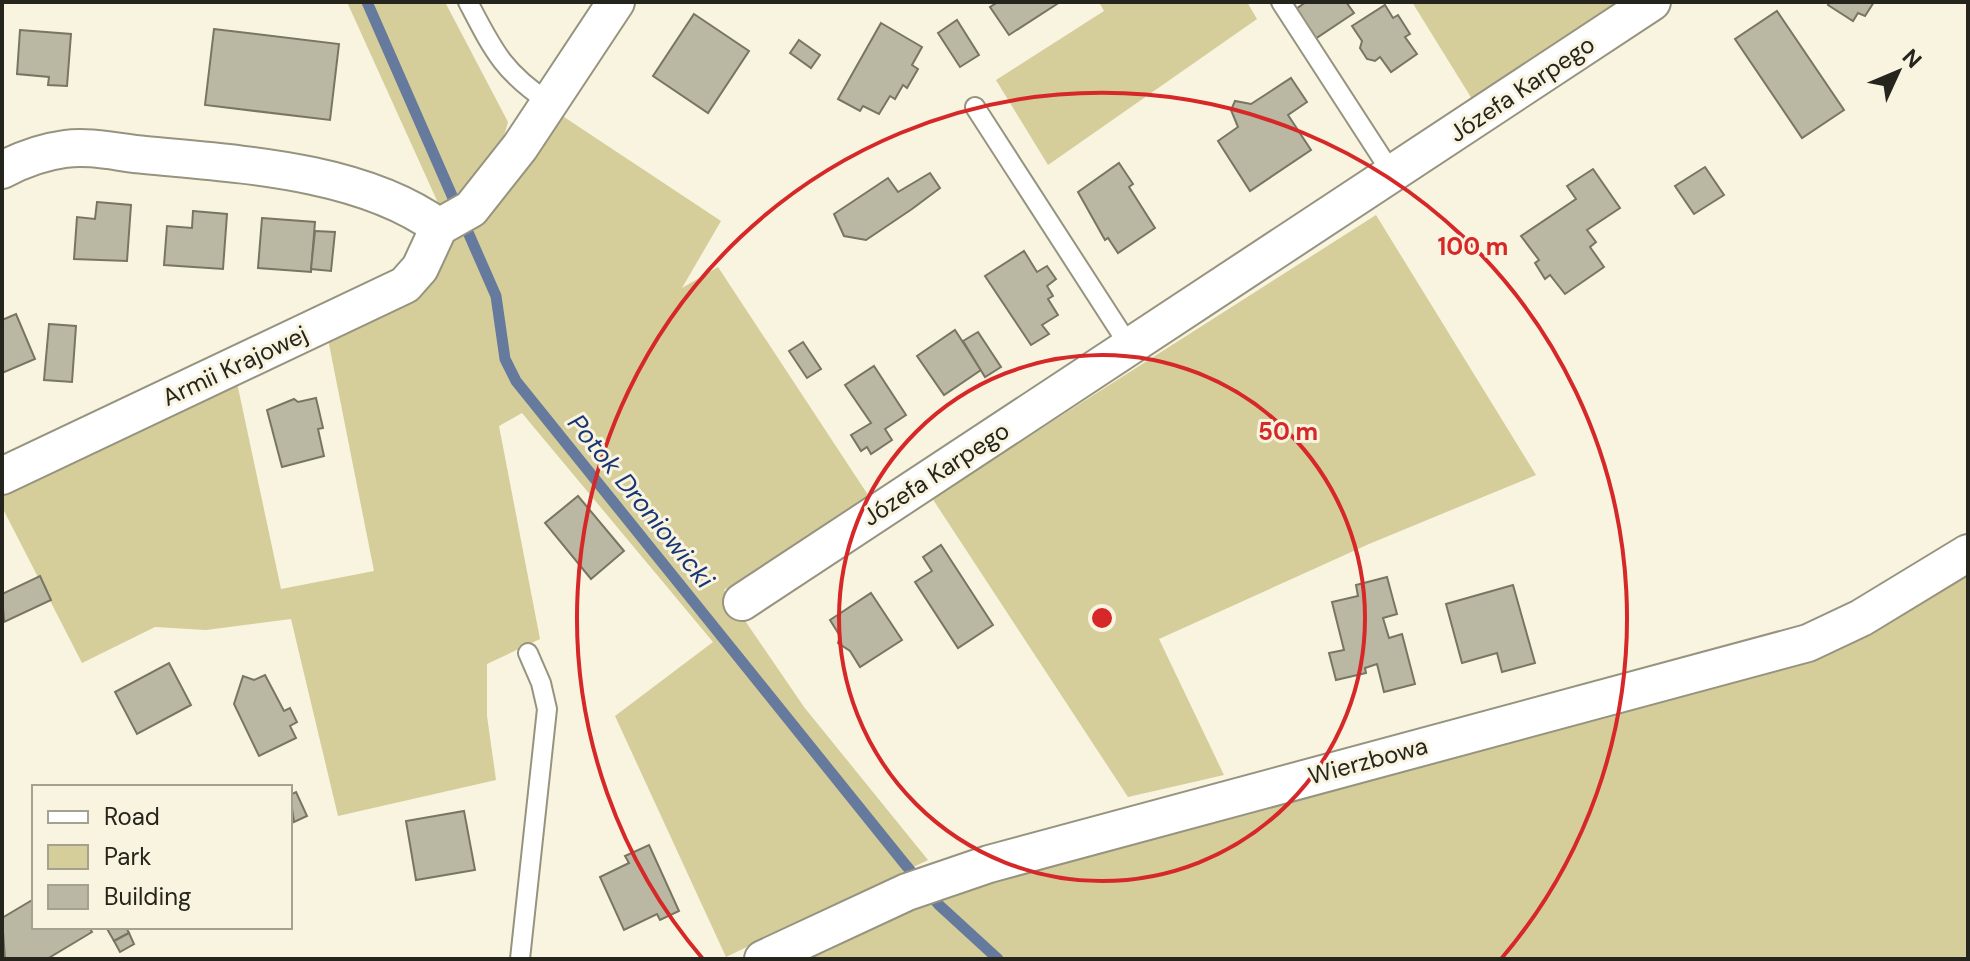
<svg xmlns="http://www.w3.org/2000/svg" width="1970" height="961" font-family="'DM Sans',sans-serif">
<style>
.green{fill:#d5cd9a}
.lines{fill:none;stroke-linecap:round;stroke-linejoin:round}
.stream{stroke:#667a9e;stroke-width:11}
.building{fill:#bab7a3;stroke:#787562;stroke-width:2}
.service-casing{stroke:#96937f;stroke-width:22}
.minor-casing{stroke:#96937f;stroke-width:40}
.service{stroke:#fff;stroke-width:18}
.minor{stroke:#fff;stroke-width:36}
.ring{fill:none;stroke:#d62828;stroke-width:4}
.labels{text-anchor:middle;stroke-width:6;stroke-linejoin:round;paint-order:stroke}
.street-label{font-size:24px;fill:#26251d;stroke:#f8f4df}
.water-label{font-size:26px;font-style:italic;fill:#183578;stroke:#f8f4df}
.centre{fill:#d62828;stroke:#f8f4df;stroke-width:4}
.ring-label{font-size:24px;text-anchor:middle;font-weight:bold;fill:#d62828;stroke:#f8f4df;stroke-width:6;stroke-linejoin:round;paint-order:stroke}
</style>
<rect width="100%" height="100%" fill="#f8f4df"/>
<g class="green">
<path d="M347,2H445L508,122C496,167 481,186 439,205Z"/>
<path d="M1099,2H1247L1257,19L1048,165L996,80L1104,11Z"/>
<path d="M1412,2H1624L1472,99Z"/>
<path d="M558,113L721,221L682,288L718,267L870,498L724,590L804,707L928,860L726,957L615,716L713,642L522,413L499,426L540,639L487,664V716L496,780L338,816L291,619L206,630L155,627L82,663L2,507V489L236,378L281,589L374,571L327,334L458,230Z"/>
<path d="M1376,215L1536,475L1369,544L1159,639L1224,775L1128,797L932,498Z"/>
<path d="M1968,565V959H791L960,886L1762,664Z"/>
</g>
<g class="lines">
<path class="stream" d="M367,2L496,296L505,359L516,381L904,863L939,905L998,959"/>
</g>
<g class="building">
<path d="M998,2H1060L1009,35L990,7Z"/>
<path d="M1306,2H1346L1354,13L1315,39L1296,9Z"/>
<path d="M1830,2H1874L1865,16L1858,13L1853,21L1828,5Z"/>
<path d="M1385,5L1393,18L1398,15L1410,34L1405,37L1417,54L1391,72L1380,57L1375,61L1367,59L1360,48L1362,41L1352,26Z"/>
<path d="M1777,11L1844,110L1802,138L1735,39Z"/>
<path d="M694,14L749,51L708,113L653,76Z"/>
<path d="M957,20L979,55L960,67L938,33Z"/>
<path d="M881,23L922,47L912,65L918,69L907,88L903,85L895,99L890,96L879,114L863,106L860,111L838,99Z"/>
<path d="M214,29L339,44L330,120L205,105Z"/>
<path d="M20,30L71,34L67,86L48,85L49,77L17,74Z"/>
<path d="M799,40L820,55L811,68L790,53Z"/>
<path d="M1291,78L1307,102L1288,115L1311,150L1250,191L1218,141L1238,127L1231,110L1235,101L1251,104Z"/>
<path d="M1119,163L1133,184L1129,187L1155,228L1118,253L1108,238L1105,240L1078,192Z"/>
<path d="M1705,167L1724,195L1694,214L1675,186Z"/>
<path d="M1593,169L1620,208L1587,230L1596,242L1590,247L1604,267L1565,294L1550,275L1545,279L1535,263L1539,260L1521,236L1576,199L1567,186Z"/>
<path d="M930,173L940,188L912,209L866,240L844,236L834,214L888,178L898,192Z"/>
<path d="M97,202L131,205L127,261L74,259L77,217L95,219Z"/>
<path d="M193,211L227,214L223,269L164,265L167,226L192,228Z"/>
<path d="M262,218L315,222L311,272L258,268Z"/>
<path d="M315,231L335,232L331,271L311,269Z"/>
<path d="M1024,251L1037,272L1047,266L1056,279L1047,286L1053,296L1048,299L1058,315L1042,325L1049,334L1031,345L985,276Z"/>
<path d="M16,314L35,359L2,373V320Z"/>
<path d="M49,324L76,326L72,382L44,380Z"/>
<path d="M955,330L981,370L944,395L917,356Z"/>
<path d="M978,332L1001,367L985,377L963,341Z"/>
<path d="M803,342L821,369L807,378L789,351Z"/>
<path d="M874,366L906,415L885,429L892,440L871,454L867,447L861,451L851,435L871,423L845,385Z"/>
<path d="M316,398L323,428L318,429L324,456L282,467L267,410L294,399L298,402Z"/>
<path d="M578,496L624,551L591,579L545,523Z"/>
<path d="M941,545L993,625L958,648L915,582L932,571L923,557Z"/>
<path d="M40,576L51,600L4,622L2,594Z"/>
<path d="M1387,577L1397,614L1383,618L1389,638L1402,634L1415,684L1384,692L1377,664L1365,668L1366,673L1336,680L1329,653L1344,650L1332,602L1358,596L1356,585Z"/>
<path d="M1513,585L1535,663L1502,672L1497,653L1462,663L1446,604Z"/>
<path d="M871,593L902,640L860,667L850,651L838,643L840,636L830,620Z"/>
<path d="M169,663L191,705L137,734L115,692Z"/>
<path d="M265,675L284,711L290,708L297,722L290,726L296,738L259,756L234,704L243,676L254,680Z"/>
<path d="M296,792L307,816L294,822L290,795Z"/>
<path d="M464,811L475,870L416,880L406,821Z"/>
<path d="M649,845L679,911L660,920L657,914L624,930L600,877L629,863L625,856Z"/>
<path d="M34,899V927H89L92,932L47,959H5L2,918Z"/>
<path d="M106,927H126L129,933L114,941Z"/>
<path d="M129,933L134,944L120,952L114,941Z"/>
</g>
<g class="lines">
<defs>
<g id="service">
<path d="M468,2C493,50 503,72 550,103"/>
<path d="M1281,2L1393,175"/>
<path d="M975,107L1130,347"/>
<path d="M520,959L547,709L541,683L528,653"/>
</g>
<g id="minor">
<path d="M2,170C23,159 42,152 65,149C90,145 120,153 145,155C238,164 361,170 439,227"/>
<path d="M2,476L405,285L420,268L439,227L471,209L520,147L616,2"/>
<path d="M742,602L1652,2"/>
<path d="M763,959L907,892L989,864L1808,643L1861,618L1968,553"/>
</g>
</defs>
<use href="#service" class="service-casing"/>
<use href="#minor" class="minor-casing"/>
<use href="#service" class="service"/>
<use href="#minor" class="minor"/>
</g>
<g class="ring">
<circle cx="1102" cy="618" r="263"/>
<path d="M703 959A525 525 0 1 1 1501 959"/>
</g>
<g class="labels">
<g class="street-label">
<text transform="translate(1522 89) rotate(-34)" y="8">Józefa Karpego</text>
<text transform="translate(235 366) rotate(-25)" y="8">Armii Krajowej</text>
<text transform="translate(936 474) rotate(-33)" y="8">Józefa Karpego</text>
<text transform="translate(1368 761) rotate(-15)" y="8">Wierzbowa</text>
</g>
<g class="water-label">
<text transform="translate(641 501) rotate(51)" y="9">Potok Droniowicki</text>
</g>
</g>
<circle cx="1102" cy="618" r="12" class="centre"/>
<g class="ring-label">
<text x="1473" y="255">100 m</text>
<text x="1288" y="440">50 m</text>
</g>
<rect width="1970" height="961" fill="none" stroke="#26251d" stroke-width="8"/>
<rect x="32" y="785" width="260" height="144" fill="#f8f4df" stroke="#a4a191" stroke-width="2"/>
<rect x="48" y="811" width="40" height="12" fill="#ffffff" stroke="#a4a191" stroke-width="2"/>
<text x="104" y="825" font-size="24" fill="#26251d">Road</text>
<rect x="48" y="845" width="40" height="24" fill="#d5cd9a" stroke="#a4a191" stroke-width="2"/>
<text x="104" y="865" font-size="24" fill="#26251d">Park</text>
<rect x="48" y="885" width="40" height="24" fill="#bab7a3" stroke="#a4a191" stroke-width="2"/>
<text x="104" y="905" font-size="24" fill="#26251d">Building</text>
<g transform="translate(1898 72) rotate(46)" stroke="#f8f4df" stroke-width="6" paint-order="stroke">
<path d="M0-6L14 30L0 20L-14 30Z" fill="#26251d"/>
<text y="-12" font-size="22" font-weight="bold" text-anchor="middle" fill="#26251d">N</text>
</g>
</svg>
